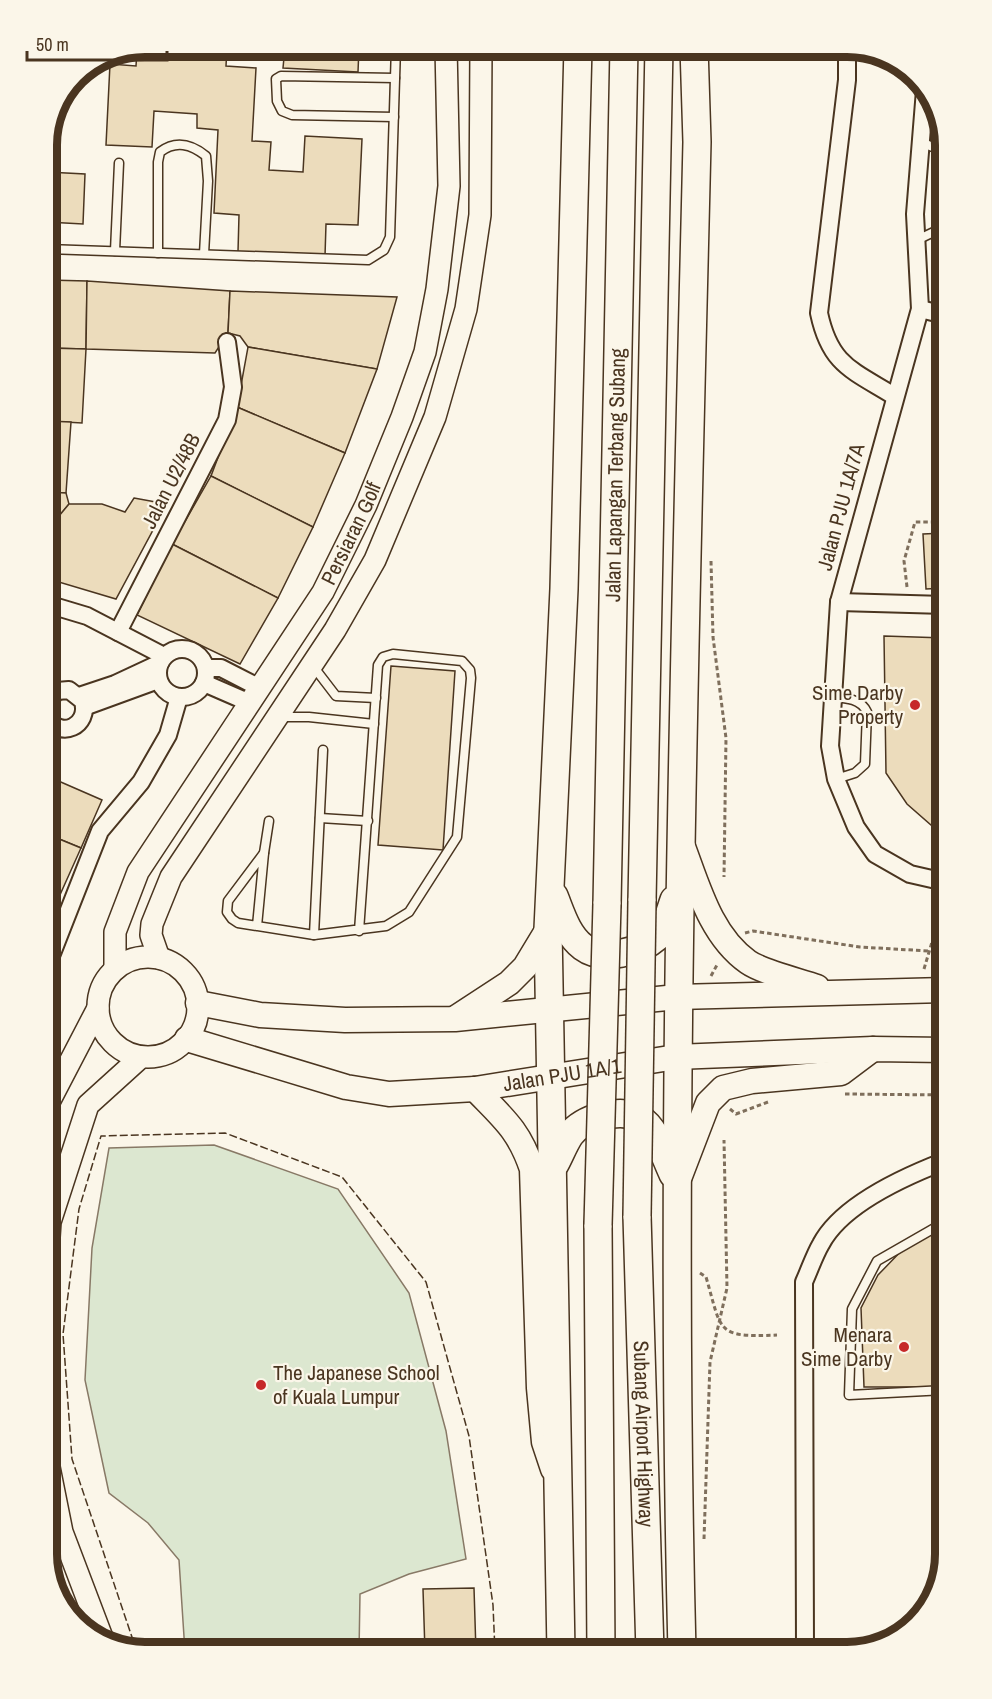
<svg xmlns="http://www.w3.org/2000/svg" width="992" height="1699" font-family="'Archivo Narrow',sans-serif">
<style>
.green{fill:#dce7d0;stroke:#887966;stroke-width:1.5}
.building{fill:#ecdcbc;stroke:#4a3520;stroke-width:1.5}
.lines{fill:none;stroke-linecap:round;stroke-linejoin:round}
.service-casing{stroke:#4a3520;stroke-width:11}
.minor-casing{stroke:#4a3520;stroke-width:20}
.tertiary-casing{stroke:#4a3520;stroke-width:24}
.secondary-casing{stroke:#4a3520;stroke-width:27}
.primary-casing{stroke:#4a3520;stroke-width:30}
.path{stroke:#7f6f5c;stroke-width:3;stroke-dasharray:4.5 3;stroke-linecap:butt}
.service{stroke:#fbf6e9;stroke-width:8}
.minor{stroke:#fbf6e9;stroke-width:16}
.tertiary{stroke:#fbf6e9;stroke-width:21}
.secondary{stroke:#fbf6e9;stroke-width:24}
.primary{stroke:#fbf6e9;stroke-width:27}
.primary-bridge-casing{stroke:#4a3520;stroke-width:30;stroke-linecap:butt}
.primary-bridge{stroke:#fbf6e9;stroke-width:27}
.fence{stroke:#4a3520;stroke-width:1.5;stroke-dasharray:8 3;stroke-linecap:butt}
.poi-dot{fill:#c62828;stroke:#fbf6e9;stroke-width:2}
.labels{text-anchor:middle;stroke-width:4.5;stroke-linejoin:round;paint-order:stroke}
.street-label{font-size:21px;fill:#4a3520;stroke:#fbf6e9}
.poi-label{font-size:21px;fill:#4a3520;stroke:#fbf6e9;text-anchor:end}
.rim{fill:none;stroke:#4a3520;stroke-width:8}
</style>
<rect width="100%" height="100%" fill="#fbf6e9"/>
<path class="green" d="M214,1145L338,1189L409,1293L446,1431L466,1559L409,1574L360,1594L359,1652H185L179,1560L148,1523L109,1493L85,1380L92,1248L109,1148Z"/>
<g class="building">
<path d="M145,46L227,47L226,66L256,68L252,141L271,142L269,170L303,172L305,136L362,139L358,225L326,224L325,256L238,252L239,215L214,213L218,130L197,128V114L154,111L152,147L106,145L110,64L136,66L137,50Z"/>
<path d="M285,47H359L358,72L283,68Z"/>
<path d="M47,172L85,174L83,224L47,222Z"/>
<path d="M47,280L87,281L86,349L47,348Z"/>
<path d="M87,281L230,291L228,333L215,353L86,349Z"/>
<path d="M230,291L397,297L377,369L248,347L240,336L228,333Z"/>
<path d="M248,347L377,369L345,453L237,407Z"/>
<path d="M47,348L86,349L82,423L47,421Z"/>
<path d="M237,407L345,453L313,527L211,476Z"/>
<path d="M47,421L71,422L66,493L47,492Z"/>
<path d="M211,476L313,527L278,598L172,544Z"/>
<path d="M47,492L66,493L69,504L59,516L52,580H47Z"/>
<path d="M134,498L167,504L116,599L52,580L59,516L69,504H102L125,512Z"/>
<path d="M945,533V588L926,589L923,534Z"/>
<path d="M172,544L278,598L240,664L137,615Z"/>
<path d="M884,636L945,638V827L931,825L907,804L886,773Z"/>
<path d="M391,666L455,671L443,850L378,845Z"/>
<path d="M47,776L102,800L81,848L47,834Z"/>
<path d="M47,834L81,848L59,897L47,892Z"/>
<path d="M47,892L59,897L47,933Z"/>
<path d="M928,1235L937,1236L945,1242V1387H864L861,1308L878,1275L906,1246Z"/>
<path d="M474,1588L476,1652H425L423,1589Z"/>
</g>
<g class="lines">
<defs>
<g id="service">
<path d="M394,117L292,115L282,111L277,101L276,79L281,76L395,78"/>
<path d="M921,142L942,151L945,156"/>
<path d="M917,240L942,228L945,223"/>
<path d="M47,249L368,260L384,250L390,237L396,47"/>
<path d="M115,251L119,163"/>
<path d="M158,253V162L160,152C176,140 191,144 206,156L208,181L204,254"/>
<path d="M313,666L336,696L376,698"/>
<path d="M833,697C847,698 861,699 867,712L865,764L855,773L836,779"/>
<path d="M279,717H309L374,724"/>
<path d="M320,818L368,821"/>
<path d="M264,853L269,821"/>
<path d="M257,926L264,853L228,901L227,912L232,919L238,923L314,935L386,926L409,912L457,837L471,678L470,670L462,661L393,654L383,657L378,665L359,931"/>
<path d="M314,935L323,750"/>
<path d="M945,1390L849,1395L852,1309L877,1261L945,1222"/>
</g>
<g id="minor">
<path d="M847,47V80L819,313C830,365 852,370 894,396"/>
<path d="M925,90L915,214L920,309L839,602L830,746L836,779L856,827L875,854L910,874L945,882"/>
<path d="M920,309L945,315"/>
<path d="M839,602L945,605"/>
<path d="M47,604L87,616L164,656"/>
<path d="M118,632L227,420L233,387L227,342"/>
<circle cx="182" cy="673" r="24"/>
<path d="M206,668H221L260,688"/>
<path d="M204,683L250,703"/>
<path d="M79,696L115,684L160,663"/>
<path d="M84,707L158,680"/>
<path d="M47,717C60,740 90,726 83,701L69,690L57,691L47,702"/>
<path d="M47,741L55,727"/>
<path d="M47,966L100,831L141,782L168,735L179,697"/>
<path d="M805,1652L804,1282C810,1269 814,1256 821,1244C842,1204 906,1176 945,1161"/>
</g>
<g id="tertiary">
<circle cx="148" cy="1007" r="50"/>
<path d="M159,958L151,935L152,924L171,877L335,630L375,560L435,417L466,309L480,215L481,47"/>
<path id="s1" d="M115,969V932L138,872L323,592L366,505L402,417L425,352L437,289L449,186L446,47"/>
<path d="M47,1106L98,1008"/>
<path d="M47,1267L50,1222L88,1105L141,1057"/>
<path d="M47,1457L62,1532L103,1640"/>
</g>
<g id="secondary">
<path d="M683,847C698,887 711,936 748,962C762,972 800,981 817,987"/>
<path d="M198,1003L260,1015L345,1020L455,1019L677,997L945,990"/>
<path d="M457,1017L509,983L525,967L548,929"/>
<path id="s2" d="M187,1039L346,1087L389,1094L475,1089L676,1057L873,1049L945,1050"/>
<path d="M475,1089C503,1118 519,1130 532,1169L539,1388L544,1442L553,1469"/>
<path d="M680,1176L708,1103L723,1088L752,1081L841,1073L873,1049"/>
</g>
<g id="primary">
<path d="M554,896C561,913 567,935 583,947C603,962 640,952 657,937C666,929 670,911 674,900"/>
<path d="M642,901L659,47"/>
<path id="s3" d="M607,904L624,47"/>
<path d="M555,1164C560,1155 564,1144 570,1135C583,1118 620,1107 639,1118C656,1128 665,1157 673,1174"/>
<path id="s4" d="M637,1216L650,1652"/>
<path d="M598,1225L601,1652"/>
<path d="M561,1652L548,929L564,589L578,47"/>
<path d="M682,1652C669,1149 685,645 697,142L694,47"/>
</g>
</defs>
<use href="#service" class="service-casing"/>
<use href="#minor" class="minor-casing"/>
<use href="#tertiary" class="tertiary-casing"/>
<use href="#secondary" class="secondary-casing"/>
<use href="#primary" class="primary-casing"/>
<g class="path">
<path d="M711,561L713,637L726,738L724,877"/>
<path d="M907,587L904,561L915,522H945"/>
<path d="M745,933L753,931L860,947L945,952"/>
<path d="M924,969L945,898"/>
<path d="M711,976L718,963"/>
<path d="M845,1094L945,1095"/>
<path d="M730,1109L736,1114L768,1102"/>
<path d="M700,1273L706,1277C722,1331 715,1338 777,1335"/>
<path d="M704,1539L710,1362L727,1288L724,1140"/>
</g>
<use href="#service" class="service"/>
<use href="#minor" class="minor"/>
<use href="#tertiary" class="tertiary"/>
<use href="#secondary" class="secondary"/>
<use href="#primary" class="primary"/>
<defs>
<g id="primary-bridge">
<path d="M637,1216L642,901"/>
<path d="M598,1225L607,904"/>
</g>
</defs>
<use href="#primary-bridge" class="primary-bridge-casing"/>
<use href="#primary-bridge" class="primary-bridge"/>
<path class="fence" d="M137,1652L72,1459L63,1334L79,1209L101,1136L225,1133L342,1177L426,1282L469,1436L493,1605L495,1652"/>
</g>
<g class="poi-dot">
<circle cx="915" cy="705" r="6"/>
<circle cx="904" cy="1347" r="6"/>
<circle cx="261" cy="1385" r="6"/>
</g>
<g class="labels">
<g class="street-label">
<text dy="7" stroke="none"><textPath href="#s3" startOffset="429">Jalan Lapangan Terbang Subang</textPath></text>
<text transform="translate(171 481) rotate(-63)" y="7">Jalan U2/48B</text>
<text transform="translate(841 507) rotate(-75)" y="7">Jalan PJU 1A/7A</text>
<text dy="7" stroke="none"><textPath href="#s1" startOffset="502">Persiaran Golf</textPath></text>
<text dy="7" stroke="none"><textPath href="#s2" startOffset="384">Jalan PJU 1A/1</textPath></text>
<text dy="7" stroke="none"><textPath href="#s4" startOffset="218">Subang Airport Highway</textPath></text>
</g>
<g class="poi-label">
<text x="903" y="700">Sime Darby<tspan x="903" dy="24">Property</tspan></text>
<text x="892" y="1342">Menara<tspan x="892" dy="24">Sime Darby</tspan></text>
<text x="273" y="1380" text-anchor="start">The Japanese School<tspan x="273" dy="24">of Kuala Lumpur</tspan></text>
</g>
</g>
<path d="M0 0H992V1699H0ZM145 57H847A88 88 0 0 1 935 145V1554A88 88 0 0 1 847 1642H145A88 88 0 0 1 57 1554V145A88 88 0 0 1 145 57Z" fill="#fbf6e9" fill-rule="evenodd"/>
<path class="rim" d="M145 57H847A88 88 0 0 1 935 145V1554A88 88 0 0 1 847 1642H145A88 88 0 0 1 57 1554V145A88 88 0 0 1 145 57Z"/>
<path d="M27 51v9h140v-9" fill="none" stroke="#4a3520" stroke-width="3"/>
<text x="36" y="51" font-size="18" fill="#4a3520" stroke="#fbf6e9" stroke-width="4.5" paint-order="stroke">50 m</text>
</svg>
